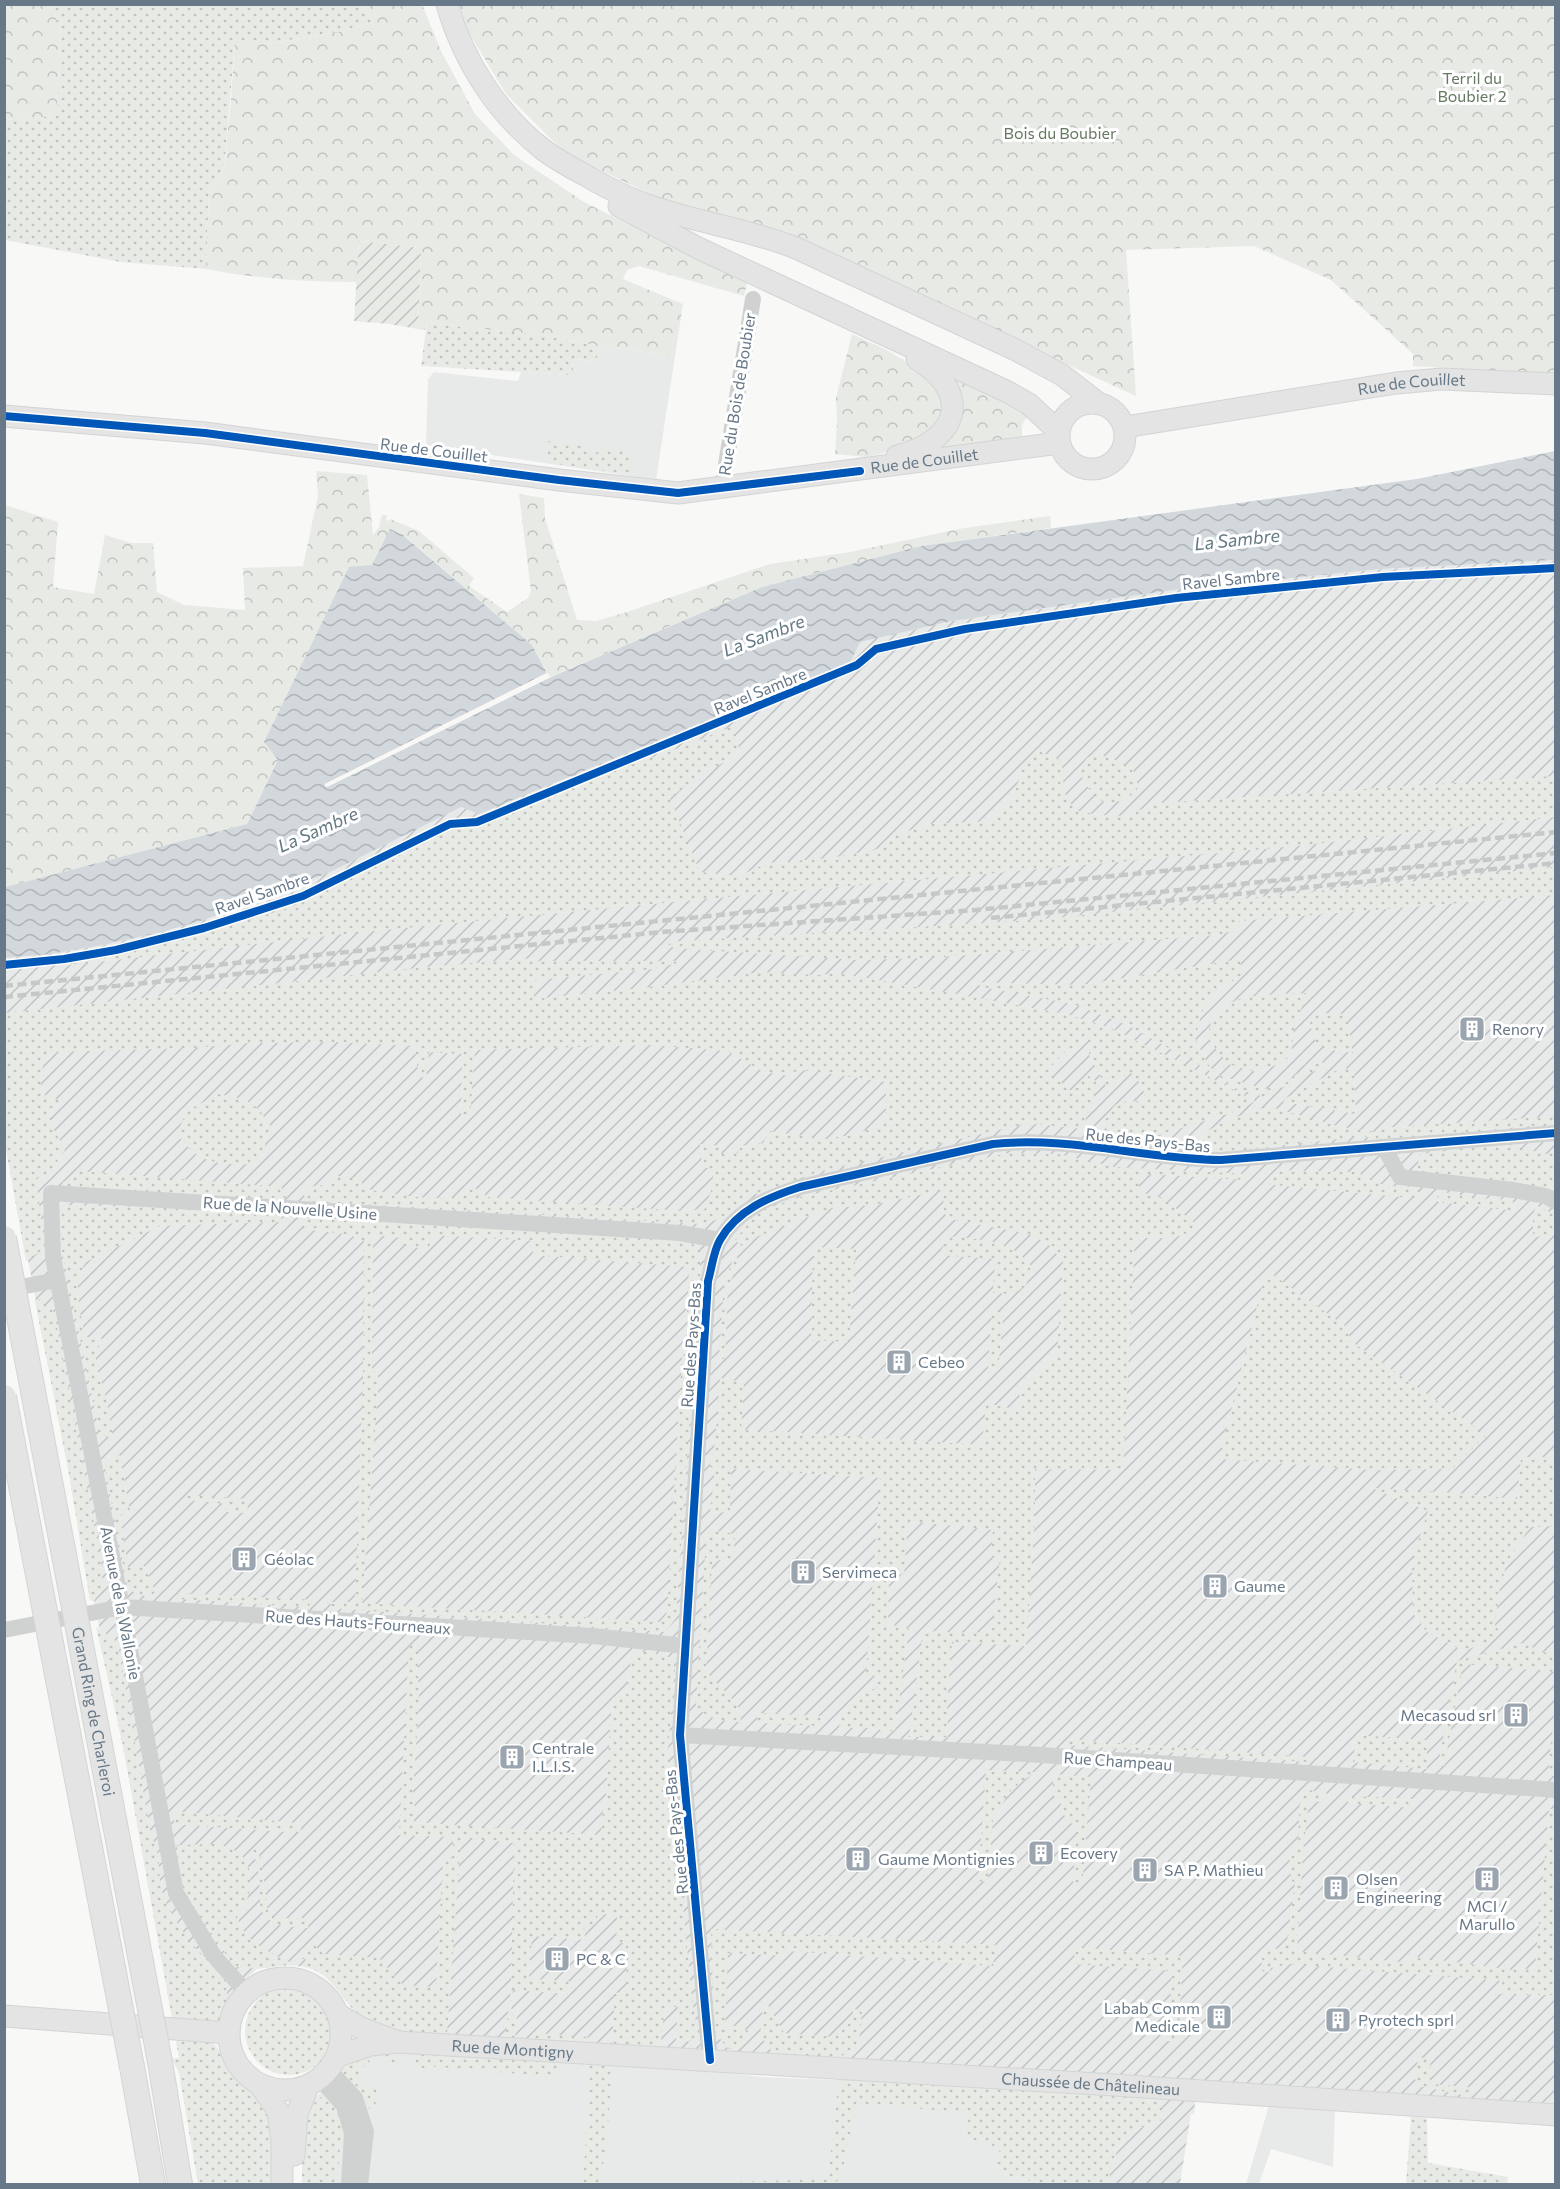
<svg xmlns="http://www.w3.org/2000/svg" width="1560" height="2189" font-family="Commissioner,sans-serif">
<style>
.built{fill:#e8eaea}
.industrial{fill:url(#industrial-furrows)}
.grass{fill:url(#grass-dots)}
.forest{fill:url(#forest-crowns)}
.garden{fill:url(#garden-furrows)}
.water{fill:url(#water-waves)}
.pier{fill:#f8f8f7}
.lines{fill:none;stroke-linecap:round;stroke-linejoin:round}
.major-casing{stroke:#d3d4d5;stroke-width:23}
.highway-casing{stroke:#d4d6d6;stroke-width:26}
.minor{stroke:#d0d2d2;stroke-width:16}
.major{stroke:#e3e4e3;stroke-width:21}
.highway{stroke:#e3e4e3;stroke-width:24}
.rail{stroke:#c6c8c8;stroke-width:4.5;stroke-dasharray:9 4.5;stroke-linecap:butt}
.highway-bridge-casing{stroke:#d4d6d6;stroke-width:26;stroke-linecap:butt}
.highway-bridge{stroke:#e3e4e3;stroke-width:24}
.cycleway-casing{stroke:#fff;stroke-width:11}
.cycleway{stroke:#0057b8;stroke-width:8}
.labels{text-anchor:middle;stroke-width:6;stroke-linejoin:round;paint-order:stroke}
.park-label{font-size:16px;fill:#667a62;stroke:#fff}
.street-label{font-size:16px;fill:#677888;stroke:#fff}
.poi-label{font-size:16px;fill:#677888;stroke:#fff;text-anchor:start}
.water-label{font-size:18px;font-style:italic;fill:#637983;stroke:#fff}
</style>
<defs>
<pattern id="industrial-furrows" width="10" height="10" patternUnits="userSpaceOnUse" patternTransform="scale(1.5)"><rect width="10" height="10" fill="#e8eaea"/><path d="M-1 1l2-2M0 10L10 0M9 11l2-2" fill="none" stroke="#c0c2c3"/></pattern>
<pattern id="grass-dots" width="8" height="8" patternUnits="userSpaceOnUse" patternTransform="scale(1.5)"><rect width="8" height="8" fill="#e8ebe5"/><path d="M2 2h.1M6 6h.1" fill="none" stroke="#c0c3bf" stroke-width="1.8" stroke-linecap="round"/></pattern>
<pattern id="forest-crowns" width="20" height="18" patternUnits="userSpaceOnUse" patternTransform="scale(1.5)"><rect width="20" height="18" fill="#e8ebe5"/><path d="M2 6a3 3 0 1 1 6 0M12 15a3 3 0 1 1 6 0" fill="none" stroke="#c0c3bf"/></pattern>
<pattern id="garden-furrows" width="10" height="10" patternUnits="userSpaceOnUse" patternTransform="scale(1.5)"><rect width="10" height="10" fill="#e8ebe5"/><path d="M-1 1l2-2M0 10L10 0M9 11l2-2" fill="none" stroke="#c0c3bf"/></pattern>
<pattern id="water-waves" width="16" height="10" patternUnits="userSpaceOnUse" patternTransform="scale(1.5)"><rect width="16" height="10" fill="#d2d8dc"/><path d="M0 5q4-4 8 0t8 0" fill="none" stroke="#aeb4b8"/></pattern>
</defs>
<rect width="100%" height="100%" fill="#f8f8f7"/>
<g class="built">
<path d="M600,346L675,356L656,480L426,445L428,379L434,372L518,381L521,372L573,375V359L596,361Z"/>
<path d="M371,2051L582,2057L763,2077L978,2086L1000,2148L996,2172L1042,2184H302L305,2105L320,2093L340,2066Z"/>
<path d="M1269,2105L1335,2111L1333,2167L1271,2149L1259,2184H1246Z"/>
</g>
<g class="industrial">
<path d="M1555,560V2109L430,2044L375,2028L341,1995L330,1979L309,1967L284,1965L257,1969L239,1985L212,2019L172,2018L127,1768L94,1601L90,1600L69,1474L5,1140L4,958L51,954L103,945L158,933L204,920L337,868L461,806L850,661L859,642L952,621L1175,590L1382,569Z"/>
<path d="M1162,2097L1190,2098L1195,2103L1194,2114H1191L1180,2184H1107L1116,2153L1127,2133L1162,2120Z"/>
</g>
<g class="grass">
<path d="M52,5H364L373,23L343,31L266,44L235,41L224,169L209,191L206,269L121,262L5,240L4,120L57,116L60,32Z"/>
<path d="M427,323L540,335L600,346L596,361L573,359V375L421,366Z"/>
<path d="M546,441L585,446L592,456L602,448L630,451L629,474L557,464C548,458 546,451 546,441Z"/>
<path d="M734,726L740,754L698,776L670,798L700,872L739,876L768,863L831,858L882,848L897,835L927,824L989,821L1012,802L1023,766L1036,750L1062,761L1064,792L1075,810L1098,815L1123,816L1159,803L1555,776V817L1296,846L694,900L354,933L63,966L175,941L289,908L450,831L537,798L679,748Z"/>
<path d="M1098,754L1132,766L1138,786L1136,792C1106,813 1093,801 1079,771L1087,758Z"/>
<path d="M1555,867V895L1239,921L1237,930L1217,935L932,958L857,960L674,948L665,942L1033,920Z"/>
<path d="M535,958V961H686L653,969L535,980L534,999L642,988L762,972L818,975L839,973L1066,1014L1110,1028L1188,1066L1255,1101L1240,1110L1127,1145L1110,1136L1104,1123C1116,1098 1118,1102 1144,1101C1146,1089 1140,1082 1131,1073L1123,1077L1108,1090L1089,1055L1090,1046L1086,1035L1071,1055L1066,1051L1048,1070L1071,1091L1087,1075L1096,1081L1095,1095L1082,1129L1029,1123L818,1172L744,1198L722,1218L702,1224L306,1201L304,1195L307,1186C320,1187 327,1185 337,1176L362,1179V1188C384,1193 435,1202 456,1196C461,1194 467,1190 473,1187L488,1197L682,1211L705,1209L711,1191L714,1169L702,1167L700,1144L723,1146L721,1154L737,1153L741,1146L763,1143L769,1131L826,1139L855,1134L886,1123V1082L802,1070L794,1072L789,1076L764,1072L727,1051L650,1045L475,1050L470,1117L461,1115L462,1054L429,1052L426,1078L419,1077L415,1051L417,1046L331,1042L251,1043L193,1048L51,1052C40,1069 39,1074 42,1094L61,1101L50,1109L52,1126L65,1150L49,1173L36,1178L45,1248L26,1261L5,1144L4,1013L436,966Z"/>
<path d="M1240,959L1242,976L1216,990L1202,1012L1195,1038L1207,1063L1217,1075L1266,1089L1282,1085L1298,1073L1322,1061L1324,1066L1264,1097L1235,1088L1217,1075L1127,1025L1073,1004L987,988L969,982L1081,985Z"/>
<path d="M1310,993L1295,1020L1291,1055L1282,1063L1256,1072L1228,1064L1208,1039C1209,1034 1209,1026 1212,1021C1223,990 1282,995 1310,993Z"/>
<path d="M1319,1013L1347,1014L1353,1053C1325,1048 1314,1053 1310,1021Z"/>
<path d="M1354,1068L1356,1114L1283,1102L1286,1098L1339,1069Z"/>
<path d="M218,1094C249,1100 251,1098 270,1125C267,1141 265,1152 253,1164C219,1165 197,1164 177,1133L187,1111Z"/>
<path d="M1267,1106L1341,1127L1376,1132L1380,1128L1555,1116V1124L1386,1139L1370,1138L1364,1136L1211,1154L1187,1150C1208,1123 1237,1118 1267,1106Z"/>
<path d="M1504,1144L1546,1154L1555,1152V1191L1426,1172L1417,1168L1420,1154Z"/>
<path d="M1008,1153L1058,1154L1115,1167L1246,1174L1247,1180L1147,1174L1139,1180V1192L1163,1198L1196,1224C1183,1244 1156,1236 1135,1238L1123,1470L1035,1469V1517L1026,1646L952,1642L947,1705L948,1737H909L923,1631L975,1633L992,1629L1000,1558L991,1556L993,1530L908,1521L904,1574L889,1577L888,1624L909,1629L895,1730L880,1732V1728H839L841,1717L858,1694L877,1688V1676L866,1675L880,1478L731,1469L730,1512L710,1513L715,1468L710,1467L715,1442L720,1378L744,1382L741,1429L982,1445L986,1403L1018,1410L1020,1391L1057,1354L1063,1261L1048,1244L1029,1234L950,1219L944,1213L943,1190L872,1205L832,1208L748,1240L743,1247L735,1240L759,1211L804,1196Z"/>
<path d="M1277,1170L1356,1172L1385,1186L1418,1187L1421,1199L1266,1184L1270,1176Z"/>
<path d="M80,1171L281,1187L286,1198L264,1199L70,1189L62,1183Z"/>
<path d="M1437,1191L1479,1198L1512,1200L1516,1211L1438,1202Z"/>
<path d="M67,1205L281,1211L282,1222L160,1226L86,1262C71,1283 81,1313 85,1337L104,1339L96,1351V1362L107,1402L113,1438L100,1435L59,1237V1212Z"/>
<path d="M1536,1205L1555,1215V1232L1533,1238V1216Z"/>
<path d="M302,1216L685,1239L700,1249V1309L694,1335L686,1338L689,1267L532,1255L536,1241L433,1235L428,1250L399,1244L401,1238L373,1235L372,1369L379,1378L362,1603L660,1622L667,1613L682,1356L694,1357L676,1618L665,1632L332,1608L330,1602H355L363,1376L364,1241C349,1232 321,1232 303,1229Z"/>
<path d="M955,1236C987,1242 1009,1238 1031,1266L1026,1285L1014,1294L993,1293L995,1259L938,1255L948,1239Z"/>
<path d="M813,1247L856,1249L849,1342L811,1340Z"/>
<path d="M735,1254L740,1264L728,1285L725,1359L719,1358L724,1284Z"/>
<path d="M1266,1270L1345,1326L1352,1342L1486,1435L1452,1469L1371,1470L1219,1459Z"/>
<path d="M41,1299L54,1312L101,1561L103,1588L94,1601L90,1600L69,1474L35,1301Z"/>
<path d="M992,1310L1004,1311L998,1369L988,1368Z"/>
<path d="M120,1455L130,1512L120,1515L128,1567L144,1566L155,1591L151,1598L128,1590L104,1463Z"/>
<path d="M1521,1457H1555V1526L1530,1527L1507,1562L1499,1592L1495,1626L1500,1631L1495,1639L1464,1651L1427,1632L1413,1613L1412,1560L1428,1511L1372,1488L1456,1493L1517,1499Z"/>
<path d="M187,1495L247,1499L248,1513L226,1512L227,1504L187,1500Z"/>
<path d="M711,1530L735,1534L733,1559L712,1561L706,1672L738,1705L741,1722C724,1721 708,1720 696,1706L706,1537Z"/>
<path d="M176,1593L315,1600L307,1607L178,1599Z"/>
<path d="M96,1627L114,1639L119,1650L151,1836C163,1854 156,1875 163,1894C169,1912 182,1931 194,1946C203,1957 219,1967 224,1981C230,1995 226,2008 220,2021L172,2018L123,1745Z"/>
<path d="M417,1642L419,1701L413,1793H415L414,1822L601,1835L603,1809H605L612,1698L626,1696C632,1660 624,1642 669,1657L675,1668L668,1749L692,1999L698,2034L687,2043L676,2040L678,2007L665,2006L660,2049L612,2046L615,1993L626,1992L627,1956L625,1944L616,1940L617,1915L598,1914L595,1924L584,1925L585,1940L532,1936L529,1979L569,1981L568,1994L513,1990L511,2014H517L515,2039L505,2040L511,1989L514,1843L461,1838L447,2034C433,2033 382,2031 372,2026C345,2011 333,1968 302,1967L306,1959H302L311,1941L323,1954L379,1958L403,1985L436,1987L443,1860L453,1858V1837L399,1835L409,1647Z"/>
<path d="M1523,1643L1536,1649V1652L1555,1653V1672L1463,1664L1444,1767L1438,1766L1457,1661Z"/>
<path d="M1555,1700L1556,1776H1548Z"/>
<path d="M757,1713L822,1716L821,1726L757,1723Z"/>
<path d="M1356,1735L1427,1740V1769L1353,1762Z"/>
<path d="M1067,1739L1307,1757L1308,1762L1066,1745Z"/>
<path d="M986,1770L1035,1772L1012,1789L993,1818L988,1882L978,1881Z"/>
<path d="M1053,1774L1091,1777L1082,1887L1073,1885L1077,1824L1068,1823V1816L1060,1815L1061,1800L1053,1799Z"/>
<path d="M1304,1789L1329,1794L1324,1802L1309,1801L1303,1852L1297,1951L1410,1963V1956L1513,1970L1535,1968L1549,1809H1555V1995L1498,1994L1503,1981L1289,1964L1271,1968L1269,1972L1262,1971L1261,1952L1280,1948L1287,1942L1295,1882L1291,1881L1289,1853L1298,1850L1300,1795Z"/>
<path d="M1348,1796L1414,1799L1412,1808L1348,1803Z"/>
<path d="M174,1811L296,1823L301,1829L299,1833L174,1824Z"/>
<path d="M218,1844C228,1847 240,1851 246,1861C254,1875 251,1905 236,1913C243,1942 268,1952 294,1964C273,1967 253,1972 232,1965C216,1934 188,1908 179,1874C177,1865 178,1855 177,1845Z"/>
<path d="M254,1848L261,1858L268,1912L275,1918H309L308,1928C235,1925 273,1896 252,1851Z"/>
<path d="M711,1929L996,1945L993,1966L788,1951L787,1956L728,1953L725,2026H739L748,2031L745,2043L736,2052L726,2047L714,2030Z"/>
<path d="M1075,1947L1183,1956L1178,2043L1168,2041L1172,1971L1074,1964Z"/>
<circle cx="289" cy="2031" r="44"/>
<path d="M763,2005H768L784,2033L835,2037L853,2020V2009L862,2010L859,2043L838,2059L775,2055L760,2036Z"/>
<path d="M535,2033L588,2037L585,2045L536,2041L532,2035Z"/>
<path d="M175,2036C187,2036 200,2036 211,2042C221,2048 230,2069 239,2079C249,2090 266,2097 273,2111C276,2117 273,2173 273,2184H198L179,2073L172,2059L179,2058Z"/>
<path d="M394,2052L396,2066L389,2065L384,2058L366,2057L374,2067L360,2066L357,2085L377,2088L375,2109L366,2108L342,2071L359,2057Z"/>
<path d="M417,2052L558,2062L555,2077L428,2066V2069L418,2068L414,2062Z"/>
<path d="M1430,2057L1431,2084L1478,2088L1472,2097L1418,2086L1415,2079L1418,2058Z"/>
<path d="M587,2061L612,2068L607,2139L600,2184H583L589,2094L587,2085Z"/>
<path d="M839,2077L1162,2097V2120L1127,2133L1116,2153L1107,2184H1042L995,2172L1000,2148L963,2137L968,2113L856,2103L841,2178L833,2184H731V2182L828,2179Z"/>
<path d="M320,2097L334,2102L342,2124L337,2184H302V2123L305,2113Z"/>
<path d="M1411,2117L1427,2118L1428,2163L1508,2177L1507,2184H1406Z"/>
</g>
<g class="forest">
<path d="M5,4L52,5L60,32L57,116L5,120Z"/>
<path d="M422,4L441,51L475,114L514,155L584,202L747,283L744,296L639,266L627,270L623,279L683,304L675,356L600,346L540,335L427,323L425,330L418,329L421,248L359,241L357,282C306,282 256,279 206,269L209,191L224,169L231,99L235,40L266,44L343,31L373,23L364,5Z"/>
<path d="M457,5H1555V374L1413,366V354L1331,280L1254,246L1126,250L1136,396L832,257L664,201L565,153L506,94L469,33Z"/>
<path d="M852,334L885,349L930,376L947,405L931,435L900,449L866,457L835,454L837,423L836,398Z"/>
<path d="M952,371L1030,412L1022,425V436L940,454L937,448L949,377Z"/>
<path d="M316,471L367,475L373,535L379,527L382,515H387L386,520L388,521L390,519L419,531L474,578L469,586L507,612L528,598L531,591L519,494L544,498L545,518L577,620L596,621L627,612L770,564L850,552L964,528L1050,516L1051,528L921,546L762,587L550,677L532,645L404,535L278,760L247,824L5,887V505L58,522L53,587L94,594L105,535L131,543H153L157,592L184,605L245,610L243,568L303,566L318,496Z"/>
</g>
<path class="garden" d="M359,241L421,248L418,329L389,324L354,321Z"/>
<path class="water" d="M1555,451V560L1382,569L1175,590L952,621L860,642L851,661L479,814L461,807L328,873L204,920L158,933L103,945L51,954L5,958V887L247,824L278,760L264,742L349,567L372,565L390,529L403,535L532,645L547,673L325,784L326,787L551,677L762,587L921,546L1417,479Z"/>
<path class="pier" d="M547,673L551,677L327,787L325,786V784Z"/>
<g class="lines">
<defs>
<g id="major">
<path d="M447,4C463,61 498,115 545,151C560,162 576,170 592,179C608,188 625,197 642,203C692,222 746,228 796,248L1016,350L1062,375L1097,402"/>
<path d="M619,206L698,248L1006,391L1029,404L1059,432"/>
<circle cx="1092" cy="436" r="33"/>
<path id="s1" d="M4,416L205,433L559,480L678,493L1059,443"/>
<path id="s2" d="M1125,427L1396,383L1442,379L1556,384"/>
<path d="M897,456C957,441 975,395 917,359"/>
<circle cx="285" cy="2034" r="56"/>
<path d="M339,2015L361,2028L396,2041"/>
<path d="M4,2016L228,2033"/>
<path id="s3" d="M338,2056L370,2045L399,2042L1114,2085L1556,2115"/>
<path d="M260,2085L278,2111L282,2140V2184"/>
<path d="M294,2155L297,2114L308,2086"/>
</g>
<g id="highway">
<path d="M160,2062L180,2184"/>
<path d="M132,2067L153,2184"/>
</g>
</defs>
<use href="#major" class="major-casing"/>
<use href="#highway" class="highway-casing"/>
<g class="minor">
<path d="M722,489L753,299"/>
<path d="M1384,1147L1400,1177L1513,1190L1546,1196L1556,1202"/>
<path d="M5,1290L57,1280"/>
<path d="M4,1630L122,1607L593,1636L685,1646"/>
<path d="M680,1735L1042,1755L1556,1790"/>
<path d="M246,1992L214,1956L176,1893L122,1607L53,1257L51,1193L680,1233L720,1240"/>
<path d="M710,2060L680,1735L708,1281C712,1268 713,1252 720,1240C737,1210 769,1197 800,1187L993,1144C1069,1136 1145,1159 1221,1160L1556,1133"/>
<path d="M329,2070L355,2098L366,2132L360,2184"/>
<path d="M320,2079L344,2106L352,2133L349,2184"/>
</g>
<use href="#major" class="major"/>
<use href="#highway" class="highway"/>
<g class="rail">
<path d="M991,918L1556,863"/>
<path d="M4,986L1556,832"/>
<path d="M4,997L662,932L976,910L1556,853"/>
</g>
<defs>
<g id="highway-bridge">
<path id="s4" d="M4,1238L160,2062"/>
<path d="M4,1397L132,2067"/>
</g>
</defs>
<use href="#highway-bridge" class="highway-bridge-casing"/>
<use href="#highway-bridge" class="highway-bridge"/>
<defs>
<g id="cycleway">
<path d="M4,416L205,433L559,480L678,493L860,471"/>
<path d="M4,965L64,959L116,950L204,928L303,896L450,824L477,822L857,665L876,649L965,629L1176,598L1383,577L1556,568"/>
<path d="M710,2060L680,1735L708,1281C712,1268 713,1252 720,1240C737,1210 769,1197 800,1187L993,1144C1069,1136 1145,1159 1221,1160L1556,1133"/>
</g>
</defs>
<use href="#cycleway" class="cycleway-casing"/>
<use href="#cycleway" class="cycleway"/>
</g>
<defs>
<symbol id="building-square" viewBox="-11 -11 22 22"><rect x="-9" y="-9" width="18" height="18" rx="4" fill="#9aa5af" stroke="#fff"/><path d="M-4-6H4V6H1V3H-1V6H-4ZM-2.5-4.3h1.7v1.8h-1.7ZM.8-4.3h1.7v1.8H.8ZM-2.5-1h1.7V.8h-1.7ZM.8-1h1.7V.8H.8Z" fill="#fff"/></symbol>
</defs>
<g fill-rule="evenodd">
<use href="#building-square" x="1457" y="1014" width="30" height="30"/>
<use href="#building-square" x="884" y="1347" width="30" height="30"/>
<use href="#building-square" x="229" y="1544" width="30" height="30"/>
<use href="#building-square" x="788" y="1557" width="30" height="30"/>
<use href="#building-square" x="1200" y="1571" width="30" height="30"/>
<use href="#building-square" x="1501" y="1700" width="30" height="30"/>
<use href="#building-square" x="497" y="1742" width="30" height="30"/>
<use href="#building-square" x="1026" y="1838" width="30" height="30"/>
<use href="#building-square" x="843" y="1844" width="30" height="30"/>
<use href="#building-square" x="1130" y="1855" width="30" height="30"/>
<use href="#building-square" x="1472" y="1864" width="30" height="30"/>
<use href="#building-square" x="1321" y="1873" width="30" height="30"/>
<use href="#building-square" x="542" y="1944" width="30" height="30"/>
<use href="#building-square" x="1204" y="2002" width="30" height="30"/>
<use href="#building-square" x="1323" y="2005" width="30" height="30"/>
</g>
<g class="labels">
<g class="park-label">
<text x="1472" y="84">Terril du<tspan x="1472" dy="18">Boubier 2</tspan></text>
<text x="1060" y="139">Bois du Boubier</text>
</g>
<g class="street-label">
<text dy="6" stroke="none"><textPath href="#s2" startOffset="290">Rue de Couillet</textPath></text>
<text transform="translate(737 394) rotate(-81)" y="6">Rue du Bois de Boubier</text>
<text transform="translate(434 450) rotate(7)" y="6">Rue de Couillet</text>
<text dy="6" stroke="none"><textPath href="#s1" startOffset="927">Rue de Couillet</textPath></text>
<text transform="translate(1231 579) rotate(-6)" y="6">Ravel Sambre</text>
<text transform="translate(760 691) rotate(-22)" y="6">Ravel Sambre</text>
<text transform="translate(262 893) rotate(-19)" y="6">Ravel Sambre</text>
<text transform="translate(1148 1140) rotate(6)" y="6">Rue des Pays-Bas</text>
<text transform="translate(290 1208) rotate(4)" y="6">Rue de la Nouvelle Usine</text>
<text transform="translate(691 1345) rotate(-86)" y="6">Rue des Pays-Bas</text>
<text transform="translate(121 1603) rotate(79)" y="6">Avenue de la Wallonie</text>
<text transform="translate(358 1622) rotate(4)" y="6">Rue des Hauts-Fourneaux</text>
<text dy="6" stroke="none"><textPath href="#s4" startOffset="482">Grand Ring de Charleroi</textPath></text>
<text transform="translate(1118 1761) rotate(4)" y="6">Rue Champeau</text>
<text transform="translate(676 1832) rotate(-96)" y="6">Rue des Pays-Bas</text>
<text dy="6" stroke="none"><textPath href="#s3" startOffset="177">Rue de Montigny</textPath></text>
<text dy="6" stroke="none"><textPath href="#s3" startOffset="756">Chaussée de Châtelineau</textPath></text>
</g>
<g class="poi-label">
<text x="1492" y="1035">Renory</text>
<text x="918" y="1368">Cebeo</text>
<text x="264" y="1565">Géolac</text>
<text x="822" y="1578">Servimeca</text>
<text x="1234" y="1592">Gaume</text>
<text x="1496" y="1721" text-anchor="end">Mecasoud srl</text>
<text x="532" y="1754">Centrale<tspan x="532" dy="18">I.L.I.S.</tspan></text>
<text x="1060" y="1859">Ecovery</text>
<text x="878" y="1865">Gaume Montignies</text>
<text x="1164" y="1876">SA P. Mathieu</text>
<text x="1356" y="1885">Olsen<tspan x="1356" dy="18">Engineering</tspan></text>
<text x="1487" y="1912" text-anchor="middle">MCI /<tspan x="1487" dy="18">Marullo</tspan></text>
<text x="576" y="1965">PC &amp; C</text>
<text x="1200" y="2014" text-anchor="end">Labab Comm<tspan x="1200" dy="18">Medicale</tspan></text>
<text x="1358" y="2026">Pyrotech sprl</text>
</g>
<g class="water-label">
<text transform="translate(1237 540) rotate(-6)" y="6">La Sambre</text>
<text transform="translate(764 636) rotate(-21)" y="6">La Sambre</text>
<text transform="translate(318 830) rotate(-24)" y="6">La Sambre</text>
</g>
</g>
<rect width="1560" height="2189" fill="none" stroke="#677888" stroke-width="12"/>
</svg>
